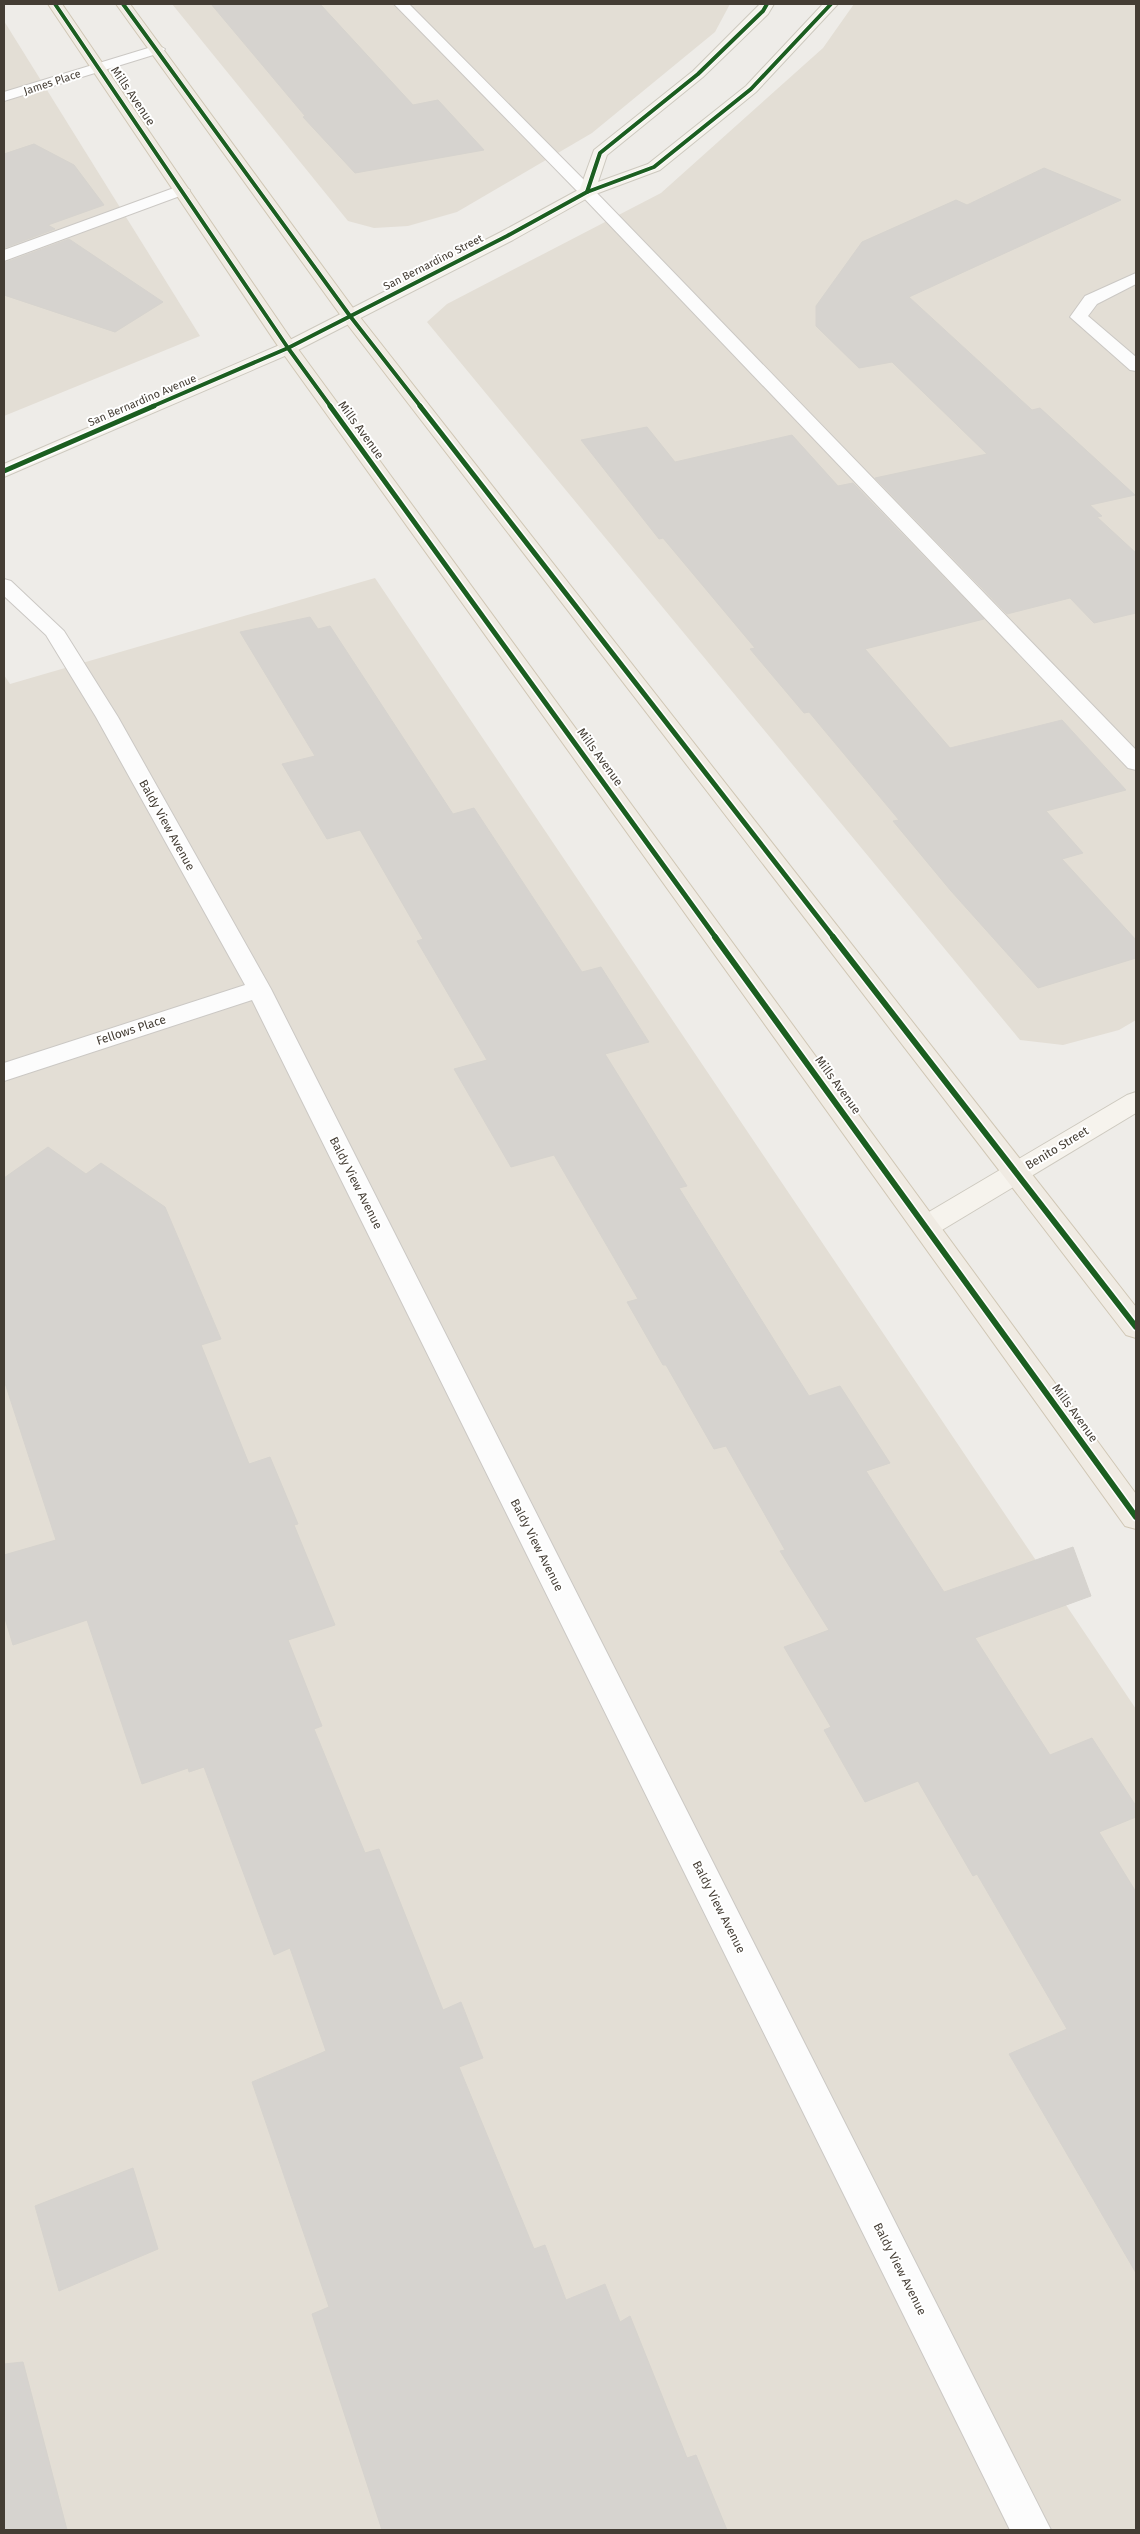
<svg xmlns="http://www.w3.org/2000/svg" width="1140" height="2534" font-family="'Fira Sans',sans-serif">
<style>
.residential{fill:#e3ded5}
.building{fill:#d6d3cf;stroke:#d6d3ce}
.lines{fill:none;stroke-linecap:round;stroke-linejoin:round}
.lane-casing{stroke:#cbc8c4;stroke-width:2}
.street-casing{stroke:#cbc8c4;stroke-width:2}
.secondary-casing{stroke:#cdc9bf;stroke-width:2}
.primary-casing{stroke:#d0c7b5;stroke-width:2}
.lane{fill:#fcfcfc;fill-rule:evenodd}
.street{fill:#fcfcfc;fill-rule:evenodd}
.secondary{fill:#f6f3ed;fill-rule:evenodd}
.primary{fill:#f0ebe3;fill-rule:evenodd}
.cycleway-far2-casing{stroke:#fff;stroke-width:5.5}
.cycleway-far1-casing{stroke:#fff;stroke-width:8}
.cycleway-casing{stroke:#fff;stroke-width:9}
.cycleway-far2{stroke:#1b5e20;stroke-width:4}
.cycleway-far1{stroke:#1b5e20;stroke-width:5}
.cycleway{stroke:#1b5e20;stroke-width:6}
.labels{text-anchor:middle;stroke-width:4;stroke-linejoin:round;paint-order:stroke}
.far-street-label{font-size:11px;fill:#443d34;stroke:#fff}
.street-label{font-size:12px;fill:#443d34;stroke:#fff}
</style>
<rect width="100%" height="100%" fill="#eeece8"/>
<g class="residential">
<path d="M172,4H730L715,32L592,133L457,212L408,226L374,228L348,221Z"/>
<path d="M854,4H1136V1020L1119,1030L1063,1045L1020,1040L427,322L447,304L661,193L823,48Z"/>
<path d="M4,21L200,336L4,416Z"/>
<path d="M375,578L1136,1709V2530H4V675L10,684Z"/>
</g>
<g class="building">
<path d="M211,4H320L413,105L438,100L484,150L355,173L303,117L305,116Z"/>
<path d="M34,144L74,165L104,205L48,225L55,229L4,248V154Z"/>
<path d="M1044,168L1121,200L909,297L1032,410L1040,408L1135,495L1090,505L1102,516L1097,517L1136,553V613L1094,623L1070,598L1007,614L875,478L987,454L892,362L859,368L816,326V306L862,242L956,200L967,205Z"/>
<path d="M69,239L163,302L115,332L4,295V263Z"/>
<path d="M647,427L675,462L792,435L838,486L853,483L984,619L865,649L950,748L1062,720L1126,790L1046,811L1083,853L1062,859L1136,940V958L1038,988L951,891L893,821L899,820L809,712L804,713L750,649L755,648L663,538L659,539L581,440Z"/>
<path d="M310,617L318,629L330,626L453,814L474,808L582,972L601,967L649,1042L605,1054L687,1186L679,1188L809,1396L840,1386L890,1463L866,1471L944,1592L1073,1547L1091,1596L975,1638L1050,1755L1092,1738L1136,1806V1817L1099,1832L1136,1892V2273L1009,2054L1067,2029L977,1874L973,1876L918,1781L865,1802L824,1730L831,1727L784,1647L829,1630L780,1551L785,1550L726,1446L714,1449L666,1365H663L627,1302L638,1299L554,1155L511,1167L454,1069L487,1060L417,941L423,939L360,830L327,839L282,764L315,756L240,632Z"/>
<path d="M48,1147L86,1174L101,1163L165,1207L221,1339L201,1345L249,1464L270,1457L298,1524L294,1525L335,1625L288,1640L322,1726L314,1729L365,1853L379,1849L443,2010L461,2002L483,2058L459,2067L534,2249L545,2245L566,2300L605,2284L620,2322L630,2316L687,2458L696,2455L727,2530H382L312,2314L329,2307L252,2082L326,2051L290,1948L274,1955L204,1767L189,1772L188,1768L142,1784L87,1620L13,1645L4,1615V1555L56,1540L4,1380V1178Z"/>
<path d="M133,2168L158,2249L59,2291L35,2206Z"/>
<path d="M23,2362L67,2530H4V2364Z"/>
</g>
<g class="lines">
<defs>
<g id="lane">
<path d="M394,4H409L593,189L1136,750V770L1128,768L581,195Z"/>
<path d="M182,185L190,190L188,193L4,261V250Z"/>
</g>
<g id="street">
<path d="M158,45L165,49L163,52L4,101V92Z"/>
<path d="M1136,273V284L1097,304L1088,316L1136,357V371L1130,370L1070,317L1085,296Z"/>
<path d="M4,579L11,581L64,631L118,717L271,989L1051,2530H1010L252,1000L4,1081V1063L245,985L96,717L46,635L4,596Z"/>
</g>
<g id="secondary">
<path d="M760,4H774L768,14L703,77L607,155L598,182L648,164L746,86L823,4H838L756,92L660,170L593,195L513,240L294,352L4,477V464L282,344L501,232L580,189L594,150L693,71Z"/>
<path d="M1136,1092V1113L937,1233L927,1236L917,1233L913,1226L917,1219L1127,1095Z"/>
</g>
<g id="primary">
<path d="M48,4H62L295,345L1136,1494V1529L1125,1526L282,352Z"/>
<path d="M116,4H130L356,312L1136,1307V1338L1126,1335L344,320Z"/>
</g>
</defs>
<use href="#lane" class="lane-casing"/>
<use href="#street" class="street-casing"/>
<use href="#secondary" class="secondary-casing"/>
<use href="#primary" class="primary-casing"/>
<use href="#lane" class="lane"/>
<use href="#street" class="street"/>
<use href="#secondary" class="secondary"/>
<use href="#primary" class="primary"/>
<defs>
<g id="cycleway-far2">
<path d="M55,4L288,348L331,407"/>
<path d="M123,4L350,316L421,407"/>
<path d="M587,192L600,153L698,74L763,11L767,4"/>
<path d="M151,407L288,348L507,236L587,192L654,167L751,89L831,4"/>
</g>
<g id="cycleway-far1">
<path d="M330,406L716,938"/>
<path d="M420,406L834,938"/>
<path d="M4,471L154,406"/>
</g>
<g id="cycleway">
<path d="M715,937L1136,1517"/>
<path d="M833,937L1136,1327"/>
</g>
</defs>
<use href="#cycleway-far2" class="cycleway-far2-casing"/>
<use href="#cycleway-far1" class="cycleway-far1-casing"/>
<use href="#cycleway" class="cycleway-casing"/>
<use href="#cycleway-far2" class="cycleway-far2"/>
<use href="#cycleway-far1" class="cycleway-far1"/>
<use href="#cycleway" class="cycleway"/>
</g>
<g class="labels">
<g class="far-street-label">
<text transform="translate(52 82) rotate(-18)" y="4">James Place</text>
<text transform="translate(433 262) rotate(-27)" y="4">San Bernardino Street</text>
<text transform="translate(142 400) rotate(-23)" y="4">San Bernardino Avenue</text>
</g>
<g class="street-label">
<text transform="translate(133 96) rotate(56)" y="4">Mills Avenue</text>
<text transform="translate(361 430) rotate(54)" y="4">Mills Avenue</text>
<text transform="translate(600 757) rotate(54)" y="4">Mills Avenue</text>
<text transform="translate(167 825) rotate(61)" y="4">Baldy View Avenue</text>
<text transform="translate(131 1030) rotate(-18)" y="4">Fellows Place</text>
<text transform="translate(838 1085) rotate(54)" y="4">Mills Avenue</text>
<text transform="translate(1057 1148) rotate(-31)" y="4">Benito Street</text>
<text transform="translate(356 1183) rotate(63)" y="4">Baldy View Avenue</text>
<text transform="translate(1075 1413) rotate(54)" y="4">Mills Avenue</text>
<text transform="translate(537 1545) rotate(63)" y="4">Baldy View Avenue</text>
<text transform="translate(719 1907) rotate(63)" y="4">Baldy View Avenue</text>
<text transform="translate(900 2269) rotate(63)" y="4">Baldy View Avenue</text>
</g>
</g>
<rect width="1140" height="2534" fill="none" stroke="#443d34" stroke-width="10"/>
</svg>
